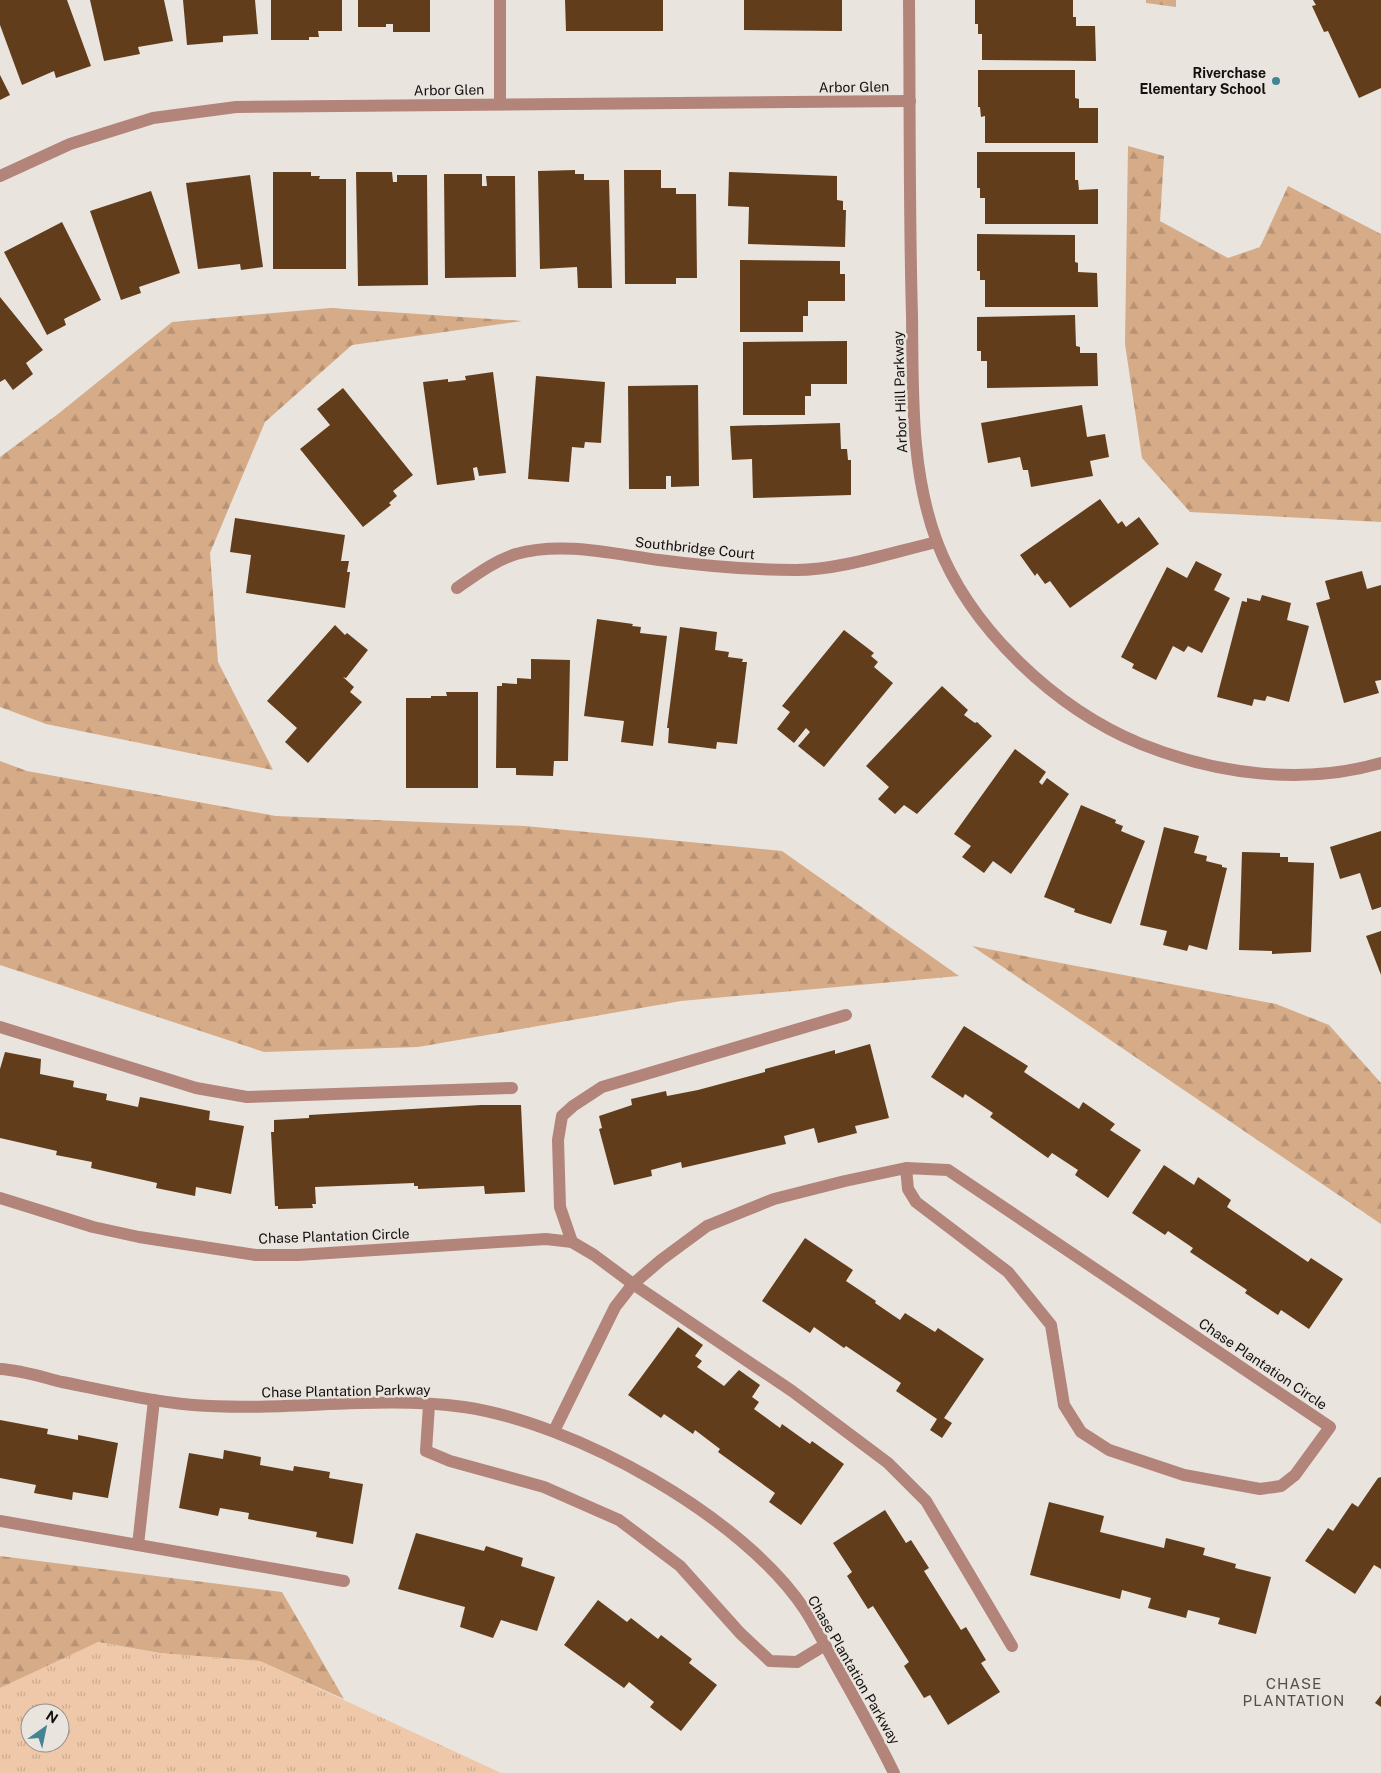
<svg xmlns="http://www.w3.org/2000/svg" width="1381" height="1773" font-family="'Public Sans',sans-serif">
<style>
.grass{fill:url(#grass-tufts);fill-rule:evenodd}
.forest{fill:url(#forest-firs)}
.building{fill:#623d1b}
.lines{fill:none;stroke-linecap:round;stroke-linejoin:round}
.service{stroke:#b2847a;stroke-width:12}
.minor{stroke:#b2847a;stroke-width:12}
.poi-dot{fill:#428396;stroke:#eae4de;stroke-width:2}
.labels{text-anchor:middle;stroke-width:5;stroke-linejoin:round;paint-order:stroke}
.poi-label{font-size:14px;font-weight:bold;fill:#131110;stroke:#eae4de;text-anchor:end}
.street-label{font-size:14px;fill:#131110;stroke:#eae4de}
.neighbourhood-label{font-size:15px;letter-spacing:1px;fill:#544e4a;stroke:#eae4de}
</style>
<defs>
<pattern id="grass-tufts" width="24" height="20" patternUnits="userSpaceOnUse" patternTransform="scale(1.25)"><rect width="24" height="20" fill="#eec8a9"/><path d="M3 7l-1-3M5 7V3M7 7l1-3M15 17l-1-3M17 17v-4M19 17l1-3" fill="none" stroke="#cbab90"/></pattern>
<pattern id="forest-firs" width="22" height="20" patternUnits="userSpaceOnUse" patternTransform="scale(1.25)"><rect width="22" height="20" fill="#d6ab87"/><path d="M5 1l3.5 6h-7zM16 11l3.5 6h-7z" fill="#b79274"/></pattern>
</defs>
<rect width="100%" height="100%" fill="#eae4de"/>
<path class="grass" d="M97,1642L160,1653L260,1661L501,1773H0V1688ZM30,1713H60V1743H30Z"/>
<g class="forest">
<path d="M1146,0H1176V7L1146,3Z"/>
<path d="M1128,146L1164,156L1160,221L1228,258L1260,247L1288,186L1381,234V522L1190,512L1142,458L1125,344Z"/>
<path d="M330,308L522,321L352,345L265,422L210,553L218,662L273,770L46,724L0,707V457L58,414L172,322Z"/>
<path d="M0,761L27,771L276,816L525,826L782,851L959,976L681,1001L418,1047L264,1052L0,965Z"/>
<path d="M972,946L1276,1004L1329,1025L1381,1083V1224Z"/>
<path d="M0,1556L282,1592L344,1699L260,1661L160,1653L98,1642L0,1688Z"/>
</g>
<g class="building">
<path d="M0,0H67L91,66L56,78L54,71L22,85L0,25Z"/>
<path d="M90,0H164L173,41L138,47L140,54L104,61Z"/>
<path d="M183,0H255L258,34L223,36V42L187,45Z"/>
<path d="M271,0H342V31H318L319,37H309V40H271Z"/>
<path d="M358,0H430V32H393V24H386V27H358Z"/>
<path d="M565,0H663V31H566Z"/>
<path d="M744,0H842V31L744,30Z"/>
<path d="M975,0H1073V17H1076V26H1095L1096,61L982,60V34H978V24H975Z"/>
<path d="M1313,0H1381V88L1359,98L1328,31L1324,32L1312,6L1316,5Z"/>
<path d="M978,70H1075V98L1079,99V108H1098V143H985V116L981,117L980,107H978Z"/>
<path d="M0,75L10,95L0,100Z"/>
<path d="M977,152H1075V180H1078L1079,190L1098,189V224H985V198H980V188H977Z"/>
<path d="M575,170V174H584V180H609L612,288H578L577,267L540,269L538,171Z"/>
<path d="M624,170H661V188H676V194H696L697,278H676V284H625Z"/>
<path d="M273,172H311V176H320L319,179H346V269H273Z"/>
<path d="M356,172H392L393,182H397V175H427L428,285L358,286Z"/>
<path d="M729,172L837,176V200L843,201V210H846L845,247L748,244L749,207L728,206Z"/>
<path d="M444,174H482V186H487L486,176H515L516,277L445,278Z"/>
<path d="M250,175L263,267L241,270L240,264L198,269L186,183Z"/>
<path d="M151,191L180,273L139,287L141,293L121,300L90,211Z"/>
<path d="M62,222L101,300L64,319L66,325L47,335L4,252Z"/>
<path d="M977,234L1075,235V262L1078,263V272L1097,273L1098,307H985V280H980V271H977Z"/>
<path d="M740,260L840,261V274H845V301H808V316H803V332H740Z"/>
<path d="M0,297L43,350L26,363L33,374L13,390L5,379L0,382Z"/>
<path d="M1075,315L1076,346L1080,347V353H1097L1098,386L987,388V361H981V351H977V317Z"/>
<path d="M847,341V384H811V396H805V415H743V342Z"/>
<path d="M493,372L506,473L479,476L477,467L473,468L475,480L437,485L423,382L448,379V382L466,380L465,376Z"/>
<path d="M536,376L605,382L601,443L585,442L584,448L572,447L569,482L528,479Z"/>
<path d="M698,385L699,486L671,487V476H666V489H629L628,386Z"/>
<path d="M343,388L413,475L393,491L397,496L389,503L391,505L363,527L300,449L330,425L317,409Z"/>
<path d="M1082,405L1087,437L1105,434L1109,457L1090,461L1093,476L1031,487L1028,470H1023L1020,457L988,463L981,423Z"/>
<path d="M840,423L841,449H847L848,460H851V495L753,498L752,459L732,460L730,426Z"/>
<path d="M1100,499L1118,524L1122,521L1126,527L1139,517L1159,544L1070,608L1050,581L1045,584L1037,573L1035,576L1020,555Z"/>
<path d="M235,518L345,535L341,561H349L347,572H350L345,608L246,593L251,555L230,552Z"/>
<path d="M1196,561L1222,574L1214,590L1230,598L1202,653L1188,646L1184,652L1173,646L1156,680L1132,668L1134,664L1121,657L1167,567L1187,578Z"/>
<path d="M1362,571L1367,589L1381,585V680L1375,681L1379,693L1344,703L1316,603L1330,599L1325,581Z"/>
<path d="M1262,595L1291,603L1287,620L1309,626L1289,702L1267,696L1265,701L1254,699L1252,706L1217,697L1242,601L1247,602V598L1260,601Z"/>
<path d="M597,619L633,624L632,626L641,627L640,633L667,636L653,746L621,742L624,721L584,716Z"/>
<path d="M335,625L345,635L347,633L368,650L346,678L343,677L354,687L350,692L362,702L308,763L285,742L297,728L267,701Z"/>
<path d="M680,627L717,632L715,650L729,652L728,657L743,659L742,662H747L737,744L717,742L716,749L668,743L669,728H667Z"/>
<path d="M844,630L874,653L871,656L878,662L874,667L893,683L824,767L798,746L810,732L806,728L794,743L777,729L790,712L782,706Z"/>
<path d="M531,659L570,660L568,761H554L553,776L516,775V768H496L497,686H502V683L517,684V678L531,679Z"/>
<path d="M942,686L968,710L964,715L975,723L977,722L992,736L917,814L904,805L895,814L878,799L889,787L866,766Z"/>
<path d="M446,692H478V788H406V698H431V696H447Z"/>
<path d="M1015,749L1046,772L1039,782L1042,785L1047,778L1069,794L1011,874L993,861L984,873L962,857L971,846L954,834Z"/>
<path d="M1081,805L1116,820L1115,823L1123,826L1121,831L1145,841L1111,924L1074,912L1075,909L1044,897Z"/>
<path d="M1164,827L1199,836L1194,853L1207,856L1206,861L1222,865V867L1227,868L1207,950L1189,945L1187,951L1163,945L1167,931L1140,925Z"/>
<path d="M1381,831V907L1372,910L1360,873L1340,879L1330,847Z"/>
<path d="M1242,852L1280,853V857H1288V862L1314,863L1311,952L1272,954V951L1239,950Z"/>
<path d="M1381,931V975L1366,936Z"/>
<path d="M964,1026L1028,1066L1024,1072L1079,1109L1083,1102L1115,1124L1110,1130L1141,1150L1108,1198L1075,1175L1078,1170L1052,1153L1048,1158L990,1117L993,1113L965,1094L963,1098L931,1077Z"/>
<path d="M870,1044L889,1118L855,1126L857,1133L818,1143L814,1128L784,1136L786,1144L682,1168L681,1162L651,1170L652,1176L614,1185L599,1129L602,1128L599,1116L632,1105L631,1099L666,1091L667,1096L698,1090L765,1072V1069L835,1050V1054Z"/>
<path d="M5,1052L41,1059L40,1074L74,1081L73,1087L107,1094L106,1100L138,1107L140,1097L210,1111L209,1120L244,1126L231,1194L196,1187L195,1196L156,1188L157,1183L91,1168L92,1162L56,1155L57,1151L0,1138V1069Z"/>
<path d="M481,1105H521L525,1192L485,1194L484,1186L418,1189V1186H414V1183L315,1187L316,1204H312L313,1208L278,1209V1206H275L271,1132H274V1120L309,1118V1115Z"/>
<path d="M1164,1165L1194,1185L1198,1177L1231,1200L1227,1207L1308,1262L1311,1258L1343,1279L1309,1329L1281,1310L1278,1315L1245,1293L1247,1290L1190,1252L1193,1248L1168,1231L1165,1235L1132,1213Z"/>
<path d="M805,1238L853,1270L846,1281L876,1301L875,1303L900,1320L905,1313L935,1332L938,1328L984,1359L944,1418L952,1423L942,1438L930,1430L937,1419L896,1391L901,1383L846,1346L844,1348L814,1327L810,1333L762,1301Z"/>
<path d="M678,1327L703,1345L695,1356L702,1361L697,1367L724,1386L739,1370L760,1385L752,1397L759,1402L754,1409L780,1428L782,1424L810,1444L812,1441L844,1464L801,1525L769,1502L775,1493L718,1452L720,1449L695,1430L693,1434L664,1414L661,1418L628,1395Z"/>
<path d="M0,1420L48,1429L47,1434L78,1440V1435L118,1443L108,1498L73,1492L72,1500L34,1493L36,1485L0,1478Z"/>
<path d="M224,1450L261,1457L260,1465L293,1471L294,1466L330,1472L329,1478L363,1484L353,1544L316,1537L317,1532L248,1519L249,1513L220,1508L218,1516L179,1508L189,1453L223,1459Z"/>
<path d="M1381,1477V1569L1374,1565L1355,1594L1305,1561L1328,1528L1333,1531L1352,1503L1358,1507L1378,1478Z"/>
<path d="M1049,1502L1104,1516L1100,1532L1164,1548L1166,1538L1205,1548L1203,1555L1236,1564L1235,1568L1271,1577L1256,1634L1218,1624L1220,1618L1188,1610L1186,1618L1148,1608L1151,1598L1122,1590L1120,1599L1030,1575Z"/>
<path d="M885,1510L906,1543L911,1540L929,1568L924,1571L961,1630L966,1627L986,1660L981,1663L1000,1692L948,1725L930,1695L924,1698L904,1666L909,1662L873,1606L868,1609L847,1576L852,1572L833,1543Z"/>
<path d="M416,1533L484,1551L486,1546L523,1558L521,1566L555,1577L537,1631L501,1620L493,1638L460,1627L465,1607L398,1589Z"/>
<path d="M598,1600L627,1622L631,1618L658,1639L661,1635L692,1659L689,1663L717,1685L681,1731L650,1707L654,1702L629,1682L624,1688L564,1645Z"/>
<path d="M1381,1695V1707L1375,1703Z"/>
</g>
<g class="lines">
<g class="service">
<path d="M0,1027L196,1088L247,1097L512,1088"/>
<path d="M572,1242L560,1207L558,1140L562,1116L573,1106L602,1087L846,1015"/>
<path d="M633,1284L792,1391L888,1463L926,1501L1012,1646"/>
<path d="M154,1400L138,1545L344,1581"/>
<path d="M429,1405L426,1451L450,1461L544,1487L619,1520L680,1566L740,1633L770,1661L797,1662L825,1645"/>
<path d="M0,1521L138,1545"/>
</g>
<g class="minor">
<path d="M500,0V104"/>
<path d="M909,0C910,105 909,211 912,316C913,391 910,470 937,542C970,629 1056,709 1141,744C1216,774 1302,786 1381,763"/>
<path d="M0,176L70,144L153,118L236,107L910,101"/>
<path d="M457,588C476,575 494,561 516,554C562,541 613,554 659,560C705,566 750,570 796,570C840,570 893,552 937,542"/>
<path d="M0,1198L93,1227L139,1237L256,1255H298L546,1239L572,1242L594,1255L633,1284"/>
<path d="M0,1369C21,1370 42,1377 62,1382C106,1391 149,1401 193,1405C284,1412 375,1395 464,1407C574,1423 743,1516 805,1610C816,1627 826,1647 836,1665C856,1701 876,1736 894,1773"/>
<path d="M554,1431L615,1307L633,1284L661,1260L707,1226L774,1199L845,1181L906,1168L948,1170L1330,1427L1295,1475L1281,1486L1260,1489L1184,1475L1109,1450L1081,1432L1064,1405L1051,1325L1008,1272L916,1202L908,1189L906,1168"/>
</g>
</g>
<circle class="poi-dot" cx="1276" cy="81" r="5"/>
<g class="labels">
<g class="poi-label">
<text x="1266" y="78">Riverchase<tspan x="1266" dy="16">Elementary School</tspan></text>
</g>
<g class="street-label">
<text transform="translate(854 87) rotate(-1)" y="5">Arbor Glen</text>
<text transform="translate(449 90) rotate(-1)" y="5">Arbor Glen</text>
<text transform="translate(900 392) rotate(-92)" y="5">Arbor Hill Parkway</text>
<text transform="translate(695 548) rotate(6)" y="5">Southbridge Court</text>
<text transform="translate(334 1236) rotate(-2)" y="5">Chase Plantation Circle</text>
<text transform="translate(1263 1364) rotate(34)" y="5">Chase Plantation Circle</text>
<text transform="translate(346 1391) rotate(-1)" y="5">Chase Plantation Parkway</text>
<text transform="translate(854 1670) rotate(60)" y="5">Chase Plantation Parkway</text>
</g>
<g class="neighbourhood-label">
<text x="1294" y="1689">CHASE<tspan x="1294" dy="17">PLANTATION</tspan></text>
</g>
</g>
<g transform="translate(45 1728) rotate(33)"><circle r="24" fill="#eae4de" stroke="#94908c"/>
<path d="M0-4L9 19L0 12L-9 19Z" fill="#428396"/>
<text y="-8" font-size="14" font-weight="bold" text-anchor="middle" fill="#131110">N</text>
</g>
</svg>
